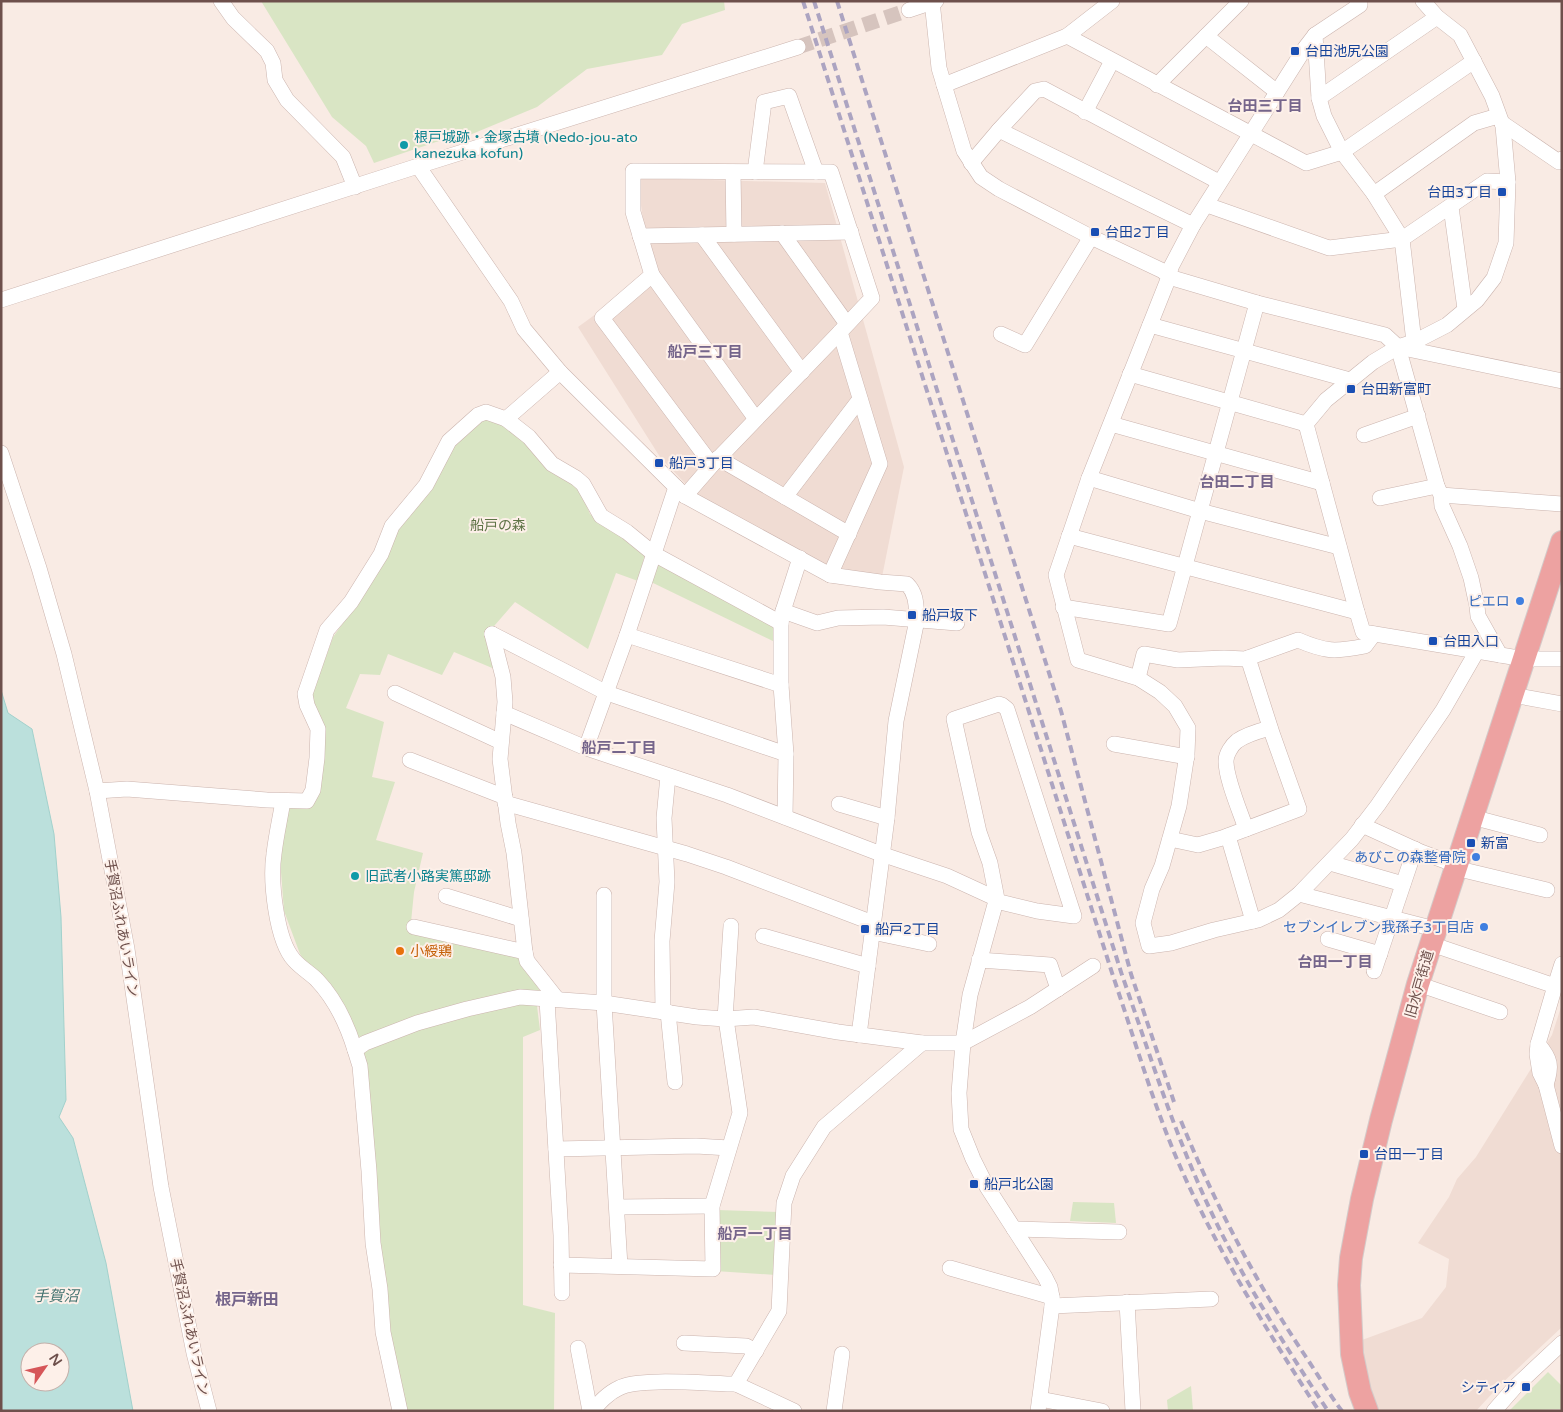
<svg xmlns="http://www.w3.org/2000/svg" width="1563" height="1412" font-family="'Varela Round','Noto Sans JP',sans-serif">
<style>
.residential{fill:#f0dcd3}
.green{fill:#d9e5c4}
.water{fill:#bbe0dc;stroke:#a2d1cc;fill-rule:evenodd}
.lines{fill:none;stroke-linecap:round;stroke-linejoin:round}
.minor-tunnel{stroke:#d6c4be;stroke-width:15;stroke-dasharray:15 8;stroke-linecap:butt}
.minor-casing{stroke:#cbb4ae;stroke-width:16}
.highway-casing{stroke:#d4cac9;stroke-width:24}
.minor{stroke:#fff;stroke-width:15}
.highway{stroke:#eda2a1;stroke-width:22}
.rail{stroke:#aca4c1;stroke-width:4;stroke-dasharray:8 5;stroke-linecap:butt}
.transit-dot{fill:#1a4fb4;stroke:#fdf0e9;stroke-width:2}
.culture-dot{fill:#0f9aa8;stroke:#fdf0e9;stroke-width:2}
.shop-dot{fill:#3f7fe0;stroke:#fdf0e9;stroke-width:2}
.food-dot{fill:#e8710a;stroke:#fdf0e9;stroke-width:2}
.labels{text-anchor:middle;stroke-width:4;stroke-linejoin:round;paint-order:stroke}
.transit-label{font-size:14px;fill:#164399;stroke:#fdf0e9;text-anchor:start}
.culture-label{font-size:14px;fill:#0d838f;stroke:#fdf0e9;text-anchor:start}
.park-label{font-size:14px;fill:#5e7346;stroke:#fdf0e9}
.shop-label{font-size:14px;fill:#366cbe;stroke:#fdf0e9;text-anchor:end}
.street-label{font-size:14px;fill:#6e504c;stroke:#fdf0e9}
.food-label{font-size:14px;fill:#c56008;stroke:#fdf0e9;text-anchor:start}
.neighbourhood-label{font-size:15px;font-weight:bold;fill:#75658b;stroke:#fdf0e9}
.water-label{font-size:15px;font-style:italic;fill:#42726f;stroke:#fdf0e9}
.quarter-label{font-size:16px;font-weight:bold;fill:#75658b;stroke:#fdf0e9}
</style>
<rect width="100%" height="100%" fill="#f9ebe4"/>
<g class="residential">
<path d="M637,178L825,183L904,467L882,577L827,565L698,497L660,457L578,327L658,269L647,246Z"/>
<path d="M1562,1004V1327L1499,1386L1476,1411H1377L1369,1390L1363,1360L1362,1340L1422,1318L1446,1287L1449,1259L1418,1243L1449,1197L1457,1179L1476,1157L1552,1035Z"/>
</g>
<g class="green">
<path d="M261,1H724L725,10L682,24L662,55L587,69L537,107L472,134L436,142L374,163L366,146L332,117Z"/>
<path d="M488,417L506,422L579,488L590,514L645,554L638,581L616,573L588,649L515,602L488,633L497,670L454,652L442,675L388,654L380,675L360,674L346,708L384,722L372,777L395,782L376,840L423,853L414,892L410,932L522,958L542,995L358,1039L300,954L284,911L280,859L287,809L313,803L322,725L312,696L333,637L354,608L395,527L452,443Z"/>
<path d="M655,558L778,625L777,643L649,581Z"/>
<path d="M520,1003L537,1006L540,1030L523,1037V1305L555,1313L554,1411H405L389,1338L378,1240L363,1050L418,1027Z"/>
<path d="M1073,1202L1114,1203L1116,1223L1070,1221Z"/>
<path d="M717,1210L779,1212L776,1275L715,1271Z"/>
<path d="M1548,1372L1562,1386V1409L1509,1411Z"/>
<path d="M1191,1386L1193,1411H1168L1167,1400Z"/>
</g>
<path class="water" d="M1,690L8,713L32,729L54,834L61,917L66,1100L59,1117L73,1138L106,1263L133,1411H1ZM30,1352H60V1382H30Z"/>
<g class="lines">
<path class="minor-tunnel" d="M798,47L909,10"/>
<defs>
<g id="minor">
<path d="M221,1L233,18L267,51L273,63L275,80L287,100L343,157L355,187"/>
<path d="M932,1L939,68L964,151L981,177L999,189L1091,237L1163,271L1169,277L1089,478L1056,575L1078,660L1138,678L1160,692L1175,706L1188,728L1187,754L1179,806L1162,866L1152,889L1143,923L1149,946L1171,943L1214,930L1258,920L1279,910L1299,894L1352,839L1378,805L1443,710L1477,651L1524,659H1562"/>
<path d="M1357,1L1360,5L1315,35L1319,98L1324,116L1342,152L1374,194L1402,239L1414,342"/>
<path d="M909,10L936,1"/>
<path d="M1315,35L1305,48L1193,225L1171,267L1169,277L1257,303L1385,335L1398,347L1562,381"/>
<path d="M1067,36L1306,163L1342,152L1474,61"/>
<path d="M1206,36L1277,92"/>
<path d="M944,85L1067,36L1112,1"/>
<path d="M1157,85L1241,1"/>
<path d="M1319,98L1437,17"/>
<path d="M1085,112L1112,61"/>
<path d="M1502,123L1559,162L1562,159"/>
<path d="M999,130L1193,225"/>
<path d="M971,163L999,130L1035,91L1044,89L1219,182"/>
<path d="M418,166L511,301L524,329L560,372L685,496L830,575L880,582L907,584C917,594 916,606 917,620L896,721L887,818L859,1035"/>
<path d="M733,172L734,234"/>
<path d="M755,172L764,102L789,96L816,172"/>
<path d="M1374,194L1474,123L1498,116"/>
<path d="M1207,205L1329,248L1402,239L1487,181L1508,182"/>
<path d="M1451,207L1465,309"/>
<path d="M782,233L847,324"/>
<path d="M702,235L802,372"/>
<path d="M640,236L851,232"/>
<path d="M652,275L756,419"/>
<path d="M1,300L418,166L798,47"/>
<path d="M1150,325L1350,380"/>
<path d="M1001,334L1025,345L1091,237"/>
<path d="M1398,347L1437,486L1441,495L1442,506L1460,546L1471,578L1477,606L1478,616L1500,655"/>
<path d="M1130,374L1306,424"/>
<path d="M506,419L529,437L552,464L576,478L583,484L601,516L627,532L654,554L781,623"/>
<path d="M1111,424L1322,483"/>
<path d="M1364,435L1418,416"/>
<path d="M1,453L39,568L64,654L97,791L127,949L161,1187L194,1353L209,1411"/>
<path d="M718,458L849,534"/>
<path d="M712,465L840,332"/>
<path d="M1089,478L1200,511L1339,547"/>
<path d="M1441,495L1562,504"/>
<path d="M685,496L712,465L602,318L652,275L633,212V171L831,172L872,298L840,332L880,464L830,575"/>
<path d="M785,497L860,399"/>
<path d="M1380,498L1437,486"/>
<path d="M1069,536L1357,612L1363,632L1477,651"/>
<path d="M1063,607L1169,624L1257,303"/>
<path d="M783,611L817,623L838,618L883,617L957,623"/>
<path d="M1357,612L1306,424L1326,400L1373,362L1398,347L1414,342L1447,325L1477,300L1494,278L1506,243L1508,182L1503,126L1492,96L1460,35L1437,17L1423,1"/>
<path d="M492,634L607,693L786,754L785,817"/>
<path d="M627,635L781,685"/>
<path d="M1138,678L1144,654L1178,660L1224,658L1245,659L1298,640C1326,652 1335,652 1365,646L1374,634"/>
<path d="M395,693L501,742"/>
<path d="M1513,695L1562,704"/>
<path d="M504,713L586,748L727,795L881,854L947,876L997,899"/>
<path d="M1114,744L1187,757"/>
<path d="M586,748L627,635L676,487"/>
<path d="M786,754L781,685V623L783,611L800,558"/>
<path d="M410,760L505,797"/>
<path d="M97,791L127,789L267,800L307,801L313,790L317,758L318,729L307,705L305,694L327,630L351,602L381,554L392,526L426,485L449,441L478,415L486,412L506,419L560,372"/>
<path d="M283,801C280,819 276,836 274,854C270,880 276,940 294,960C301,968 310,973 317,980C336,1000 347,1024 355,1050"/>
<path d="M505,803L687,854L726,867L873,923"/>
<path d="M839,804L887,818"/>
<path d="M1472,817L1540,835"/>
<path d="M1362,825L1421,852L1456,865"/>
<path d="M1246,829C1240,811 1226,779 1226,761C1226,754 1232,745 1237,741C1247,734 1259,731 1270,728"/>
<path d="M1228,836L1253,921"/>
<path d="M1170,839L1198,845L1222,838L1299,809L1272,733L1248,658"/>
<path d="M1330,863L1403,884"/>
<path d="M1455,868L1547,890"/>
<path d="M1299,894L1435,929"/>
<path d="M604,895V1003L620,1266"/>
<path d="M446,896L521,919"/>
<path d="M996,901L1037,911L1074,916L1007,709L1002,705L999,704L954,719L979,832L990,863L997,899L996,901L970,995L963,1043L959,1093L961,1129L973,1159L987,1187L1045,1277L1050,1287L1052,1297V1306L1038,1411"/>
<path d="M414,927L525,952L514,853L508,823L500,759L505,702L503,677L492,634"/>
<path d="M872,932L929,944"/>
<path d="M763,936L868,966"/>
<path d="M1328,939L1380,954"/>
<path d="M1431,944L1555,986L1538,1044L1537,1054L1540,1073L1546,1085L1562,1146"/>
<path d="M525,952L527,961L557,999"/>
<path d="M979,960L1050,965L1058,989"/>
<path d="M1374,971L1415,849"/>
<path d="M1418,984L1500,1012"/>
<path d="M1555,986L1562,964"/>
<path d="M547,1000L561,1235L562,1293"/>
<path d="M663,1011L662,941L667,882L664,818L668,776"/>
<path d="M668,1012L675,1082"/>
<path d="M725,1019L731,926"/>
<path d="M1538,1044C1551,1059 1552,1066 1546,1085"/>
<path d="M556,1149L696,1146L729,1148"/>
<path d="M617,1207L712,1206"/>
<path d="M1014,1229L1119,1232"/>
<path d="M561,1265L713,1269L712,1206L740,1113L726,1019"/>
<path d="M950,1268L1052,1297"/>
<path d="M1127,1302L1133,1411"/>
<path d="M1052,1306L1211,1299"/>
<path d="M684,1343L746,1346L756,1351"/>
<path d="M578,1348L590,1411"/>
<path d="M736,1384L794,1411"/>
<path d="M1040,1399L1102,1411"/>
<path d="M400,1411L383,1332L380,1289L373,1243L369,1171L360,1066L355,1050L365,1043L417,1023L467,1009L520,997L604,1003L697,1017L725,1019L754,1017L838,1032L922,1043H963L1030,1007L1093,966"/>
<path d="M592,1411C600,1402 608,1393 619,1388C638,1377 711,1384 736,1384L779,1311L784,1203L793,1176L824,1127L922,1043"/>
<path d="M834,1411L842,1354"/>
<path d="M1494,1411L1515,1387L1562,1343"/>
</g>
<path id="highway" d="M1367,1411L1360,1392L1352,1354L1349,1285L1351,1258L1362,1199L1381,1120L1418,984L1562,542"/>
</defs>
<use href="#minor" class="minor-casing"/>
<use href="#highway" class="highway-casing"/>
<use href="#minor" class="minor"/>
<use href="#highway" class="highway"/>
<g class="rail">
<path d="M803,1L1113,976C1137,1046 1157,1118 1188,1184C1225,1263 1271,1337 1319,1411"/>
<path d="M814,1L1122,975C1146,1043 1167,1111 1196,1178C1230,1259 1279,1337 1328,1411"/>
<path d="M837,1L1061,711L1131,974L1174,1102"/>
<path d="M1181,1121C1215,1204 1256,1283 1306,1357C1318,1375 1329,1394 1342,1411"/>
</g>
</g>
<g class="transit-dot">
<rect x="1290" y="46" width="10" height="10" rx="2.5"/>
<rect x="1497" y="187" width="10" height="10" rx="2.5"/>
<rect x="1090" y="227" width="10" height="10" rx="2.5"/>
<rect x="1346" y="384" width="10" height="10" rx="2.5"/>
<rect x="654" y="458" width="10" height="10" rx="2.5"/>
<rect x="907" y="610" width="10" height="10" rx="2.5"/>
<rect x="1428" y="636" width="10" height="10" rx="2.5"/>
<rect x="1466" y="838" width="10" height="10" rx="2.5"/>
<rect x="860" y="924" width="10" height="10" rx="2.5"/>
<rect x="1359" y="1149" width="10" height="10" rx="2.5"/>
<rect x="969" y="1179" width="10" height="10" rx="2.5"/>
<rect x="1521" y="1382" width="10" height="10" rx="2.5"/>
</g>
<g class="culture-dot">
<circle cx="404" cy="145" r="5"/>
<circle cx="355" cy="876" r="5"/>
</g>
<g class="shop-dot">
<circle cx="1520" cy="601" r="5"/>
<circle cx="1476" cy="857" r="5"/>
<circle cx="1484" cy="927" r="5"/>
</g>
<circle class="food-dot" cx="400" cy="951" r="5"/>
<g class="labels">
<g class="transit-label">
<text x="1305" y="56">台田池尻公園</text>
<text x="1492" y="197" text-anchor="end">台田3丁目</text>
<text x="1105" y="237">台田2丁目</text>
<text x="1361" y="394">台田新富町</text>
<text x="669" y="468">船戸3丁目</text>
<text x="922" y="620">船戸坂下</text>
<text x="1443" y="646">台田入口</text>
<text x="1481" y="848">新富</text>
<text x="875" y="934">船戸2丁目</text>
<text x="1374" y="1159">台田一丁目</text>
<text x="984" y="1189">船戸北公園</text>
<text x="1516" y="1392" text-anchor="end">シティア</text>
</g>
<g class="culture-label">
<text x="414" y="142">根戸城跡・金塚古墳 (Nedo-jou-ato<tspan x="414" dy="16">kanezuka kofun)</tspan></text>
<text x="365" y="881">旧武者小路実篤邸跡</text>
</g>
<g class="park-label">
<text x="498" y="530">船戸の森</text>
</g>
<g class="shop-label">
<text x="1510" y="606">ピエロ</text>
<text x="1466" y="862">あびこの森整骨院</text>
<text x="1474" y="932">セブンイレブン我孫子3丁目店</text>
</g>
<g class="street-label">
<text transform="translate(122 928) rotate(80)" y="5">手賀沼ふれあいライン</text>
<text transform="translate(1419 984) rotate(-74)" y="5">旧水戸街道</text>
<text transform="translate(190 1327) rotate(78)" y="5">手賀沼ふれあいライン</text>
</g>
<g class="food-label">
<text x="410" y="956">小綬鶏</text>
</g>
<g class="neighbourhood-label">
<text x="1265" y="111">台田三丁目</text>
<text x="705" y="357">船戸三丁目</text>
<text x="1237" y="487">台田二丁目</text>
<text x="619" y="753">船戸二丁目</text>
<text x="1335" y="967">台田一丁目</text>
<text x="755" y="1239">船戸一丁目</text>
</g>
<g class="water-label">
<text x="56" y="1301">手賀沼</text>
</g>
<g class="quarter-label">
<text x="247" y="1305">根戸新田</text>
</g>
</g>
<rect width="1563" height="1412" fill="none" stroke="#6e504c" stroke-width="5"/>
<g transform="translate(45 1367) rotate(56)"><circle r="24" fill="#fdf0e9" stroke="#c4b0aa"/>
<path d="M0-4L9 19L0 12L-9 19Z" fill="#d65659"/>
<text y="-8" font-size="14" font-weight="bold" text-anchor="middle" fill="#6e504c">N</text>
</g>
</svg>
